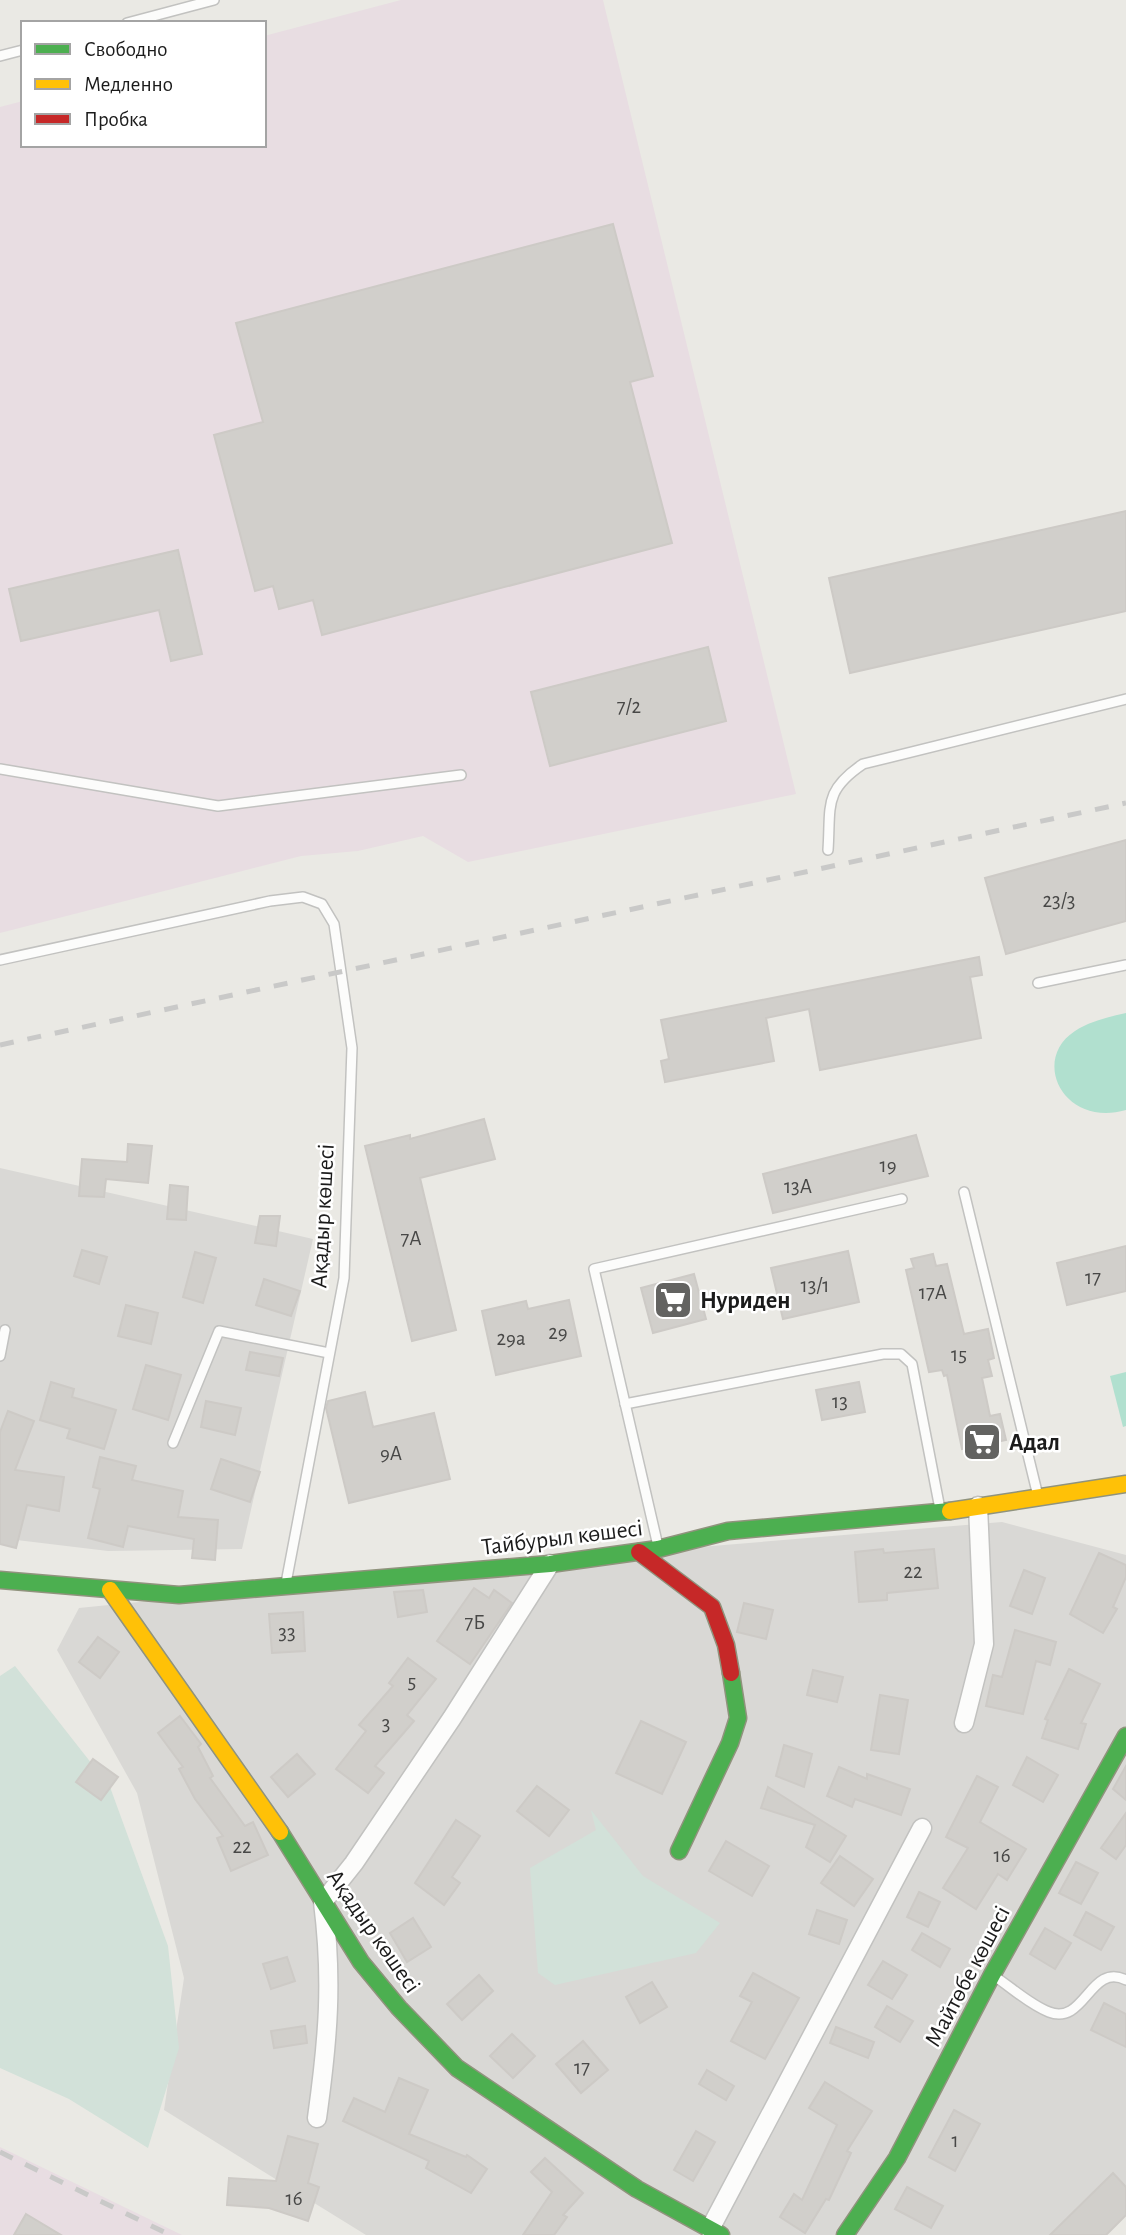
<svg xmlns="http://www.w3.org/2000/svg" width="1126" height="2235" font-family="'Alegreya Sans',sans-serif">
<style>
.residential{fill:#d9d8d5}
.industrial{fill:#e8dde2}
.wetland{fill:#d2e1d9}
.pitch{fill:#b1e0cf}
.building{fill:#d1cfcb;stroke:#cdcac6;stroke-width:2}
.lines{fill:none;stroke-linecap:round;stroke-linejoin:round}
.lane-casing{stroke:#c2c2c0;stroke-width:12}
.street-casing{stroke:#c2c2c0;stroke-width:21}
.fast-casing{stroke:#90937d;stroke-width:19}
.slow-casing{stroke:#90937d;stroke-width:19}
.jam-casing{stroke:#90937d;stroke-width:19}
.lane{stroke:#fcfcfb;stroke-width:9}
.street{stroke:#fcfcfb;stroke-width:18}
.fast{stroke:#4caf50;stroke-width:16}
.slow{stroke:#ffc107;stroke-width:16}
.jam{stroke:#c62828;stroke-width:16}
.rail{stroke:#c9c9c8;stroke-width:5;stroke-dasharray:14 14;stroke-linecap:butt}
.labels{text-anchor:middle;stroke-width:5;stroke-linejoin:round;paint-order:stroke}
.number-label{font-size:21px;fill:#484847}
.street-label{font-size:24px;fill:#1b1b1b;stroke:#fff}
.poi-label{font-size:24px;font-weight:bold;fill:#1b1b1b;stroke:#fff;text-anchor:start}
</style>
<rect width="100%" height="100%" fill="#eae9e4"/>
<g class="residential">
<path d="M0,1168L313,1239L242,1549L108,1551L0,1538Z"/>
<path d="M1002,1522L1126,1555V2205L1095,2235H366L164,2110L184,1978L137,1793L57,1650L79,1608L639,1552Z"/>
</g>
<g class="industrial">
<path d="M401,0H603L796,794L468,862L423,836L358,851L301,856L0,933V107L23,101V145H264V36Z"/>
<path d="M0,2147L182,2235H0Z"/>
</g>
<g class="wetland">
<path d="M15,1666L110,1787L168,1946L179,2048L148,2148L69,2099L0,2068V1676Z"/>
<path d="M591,1810L643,1876L720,1923L696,1953L555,1985L538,1973L530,1868L596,1830Z"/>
</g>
<g class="pitch">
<path d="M1126,1013V1110C1064,1128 1030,1060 1075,1031C1090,1021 1109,1017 1126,1013Z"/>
<path d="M1126,1372V1426L1123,1427L1110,1376Z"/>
</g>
<g class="building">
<path d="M613,224L653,376L630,382L672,543L322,635L313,600L279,609L273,586L255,591L214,435L263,422L236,323Z"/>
<path d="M1126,511V611L850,673L829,578Z"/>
<path d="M178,550L202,654L171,661L159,610L21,641L9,589Z"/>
<path d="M708,647L726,721L550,766L531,692Z"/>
<path d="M1126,840V921L1006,954L985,878Z"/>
<path d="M979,957L982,975L970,977L981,1038L820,1070L809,1009L766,1018L774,1061L665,1082L661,1061L669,1059L661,1020Z"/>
<path d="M484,1119L495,1159L420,1178L456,1330L412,1341L365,1146L410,1135V1139Z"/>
<path d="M916,1135L928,1176L773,1213L763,1174Z"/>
<path d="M128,1144L152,1146L148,1183L106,1179L104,1197L79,1196L82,1159L127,1162Z"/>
<path d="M170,1185L188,1187L186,1220L167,1219Z"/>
<path d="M260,1216H280L276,1246L255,1243Z"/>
<path d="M1126,1246V1291L1067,1305L1057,1263Z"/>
<path d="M82,1250L107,1257L99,1284L74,1276Z"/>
<path d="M848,1251L859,1302L783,1319L771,1268Z"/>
<path d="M195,1252L216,1258L203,1303L183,1297Z"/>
<path d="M933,1254L936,1266L947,1264L964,1334L988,1329L994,1358L988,1360L992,1376L982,1378L990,1416L1000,1414L1006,1440L962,1449L947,1375L944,1376L942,1370L929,1372L906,1270L914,1268L911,1259Z"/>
<path d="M694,1274L706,1319L653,1333L641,1288Z"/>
<path d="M264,1279L300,1291L291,1316L256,1305Z"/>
<path d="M569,1300L581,1356L496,1375L482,1311L526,1301L528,1309Z"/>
<path d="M126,1305L158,1313L151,1344L118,1336Z"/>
<path d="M250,1352L283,1358L279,1376L246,1370Z"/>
<path d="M146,1365L181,1375L168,1420L133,1409Z"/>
<path d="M51,1382L74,1389L72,1397L116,1410L104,1449L67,1438L70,1429L40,1420Z"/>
<path d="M859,1382L865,1412L822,1420L816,1390Z"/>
<path d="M365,1392L373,1427L434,1413L450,1479L349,1503L326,1408L328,1401Z"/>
<path d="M206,1401L241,1408L235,1435L201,1427Z"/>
<path d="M8,1411L34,1421L15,1470L64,1477L59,1511L27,1505L16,1548L0,1544V1432Z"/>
<path d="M100,1457L136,1466L132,1480L183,1491L178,1517L218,1520L215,1560L192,1558L194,1539L128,1526L123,1547L88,1538L100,1489L93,1487Z"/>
<path d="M221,1459L260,1472L250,1502L211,1489Z"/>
<path d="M883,1549L884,1553L934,1549L938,1588L887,1593V1600L859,1602L855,1552Z"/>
<path d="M1099,1553L1126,1565V1577L1113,1607L1117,1609L1103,1633L1070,1614Z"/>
<path d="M1024,1570L1045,1578L1032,1614L1010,1606Z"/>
<path d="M474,1588L489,1598L494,1590L512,1603L470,1664L437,1641Z"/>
<path d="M423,1590L427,1612L398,1617L394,1592Z"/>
<path d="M744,1603L773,1610L766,1639L737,1632Z"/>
<path d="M303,1612L305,1651L272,1653L269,1614Z"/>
<path d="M1015,1630L1056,1642L1050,1665L1036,1661L1023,1714L986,1706L993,1675L1002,1677Z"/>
<path d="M98,1637L119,1652L100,1678L79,1662Z"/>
<path d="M408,1658L436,1679L407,1715L414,1721L375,1766L384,1773L368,1793L336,1769L366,1731L359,1725L393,1686L389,1683Z"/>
<path d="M1069,1669L1100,1684L1081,1723L1086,1724L1078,1749L1042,1738L1048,1720L1045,1719Z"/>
<path d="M813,1670L843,1677L837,1702L807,1695Z"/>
<path d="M880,1695L908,1700L899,1754L871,1750Z"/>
<path d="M180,1716L201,1744L198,1747L213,1776L210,1778L245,1826L253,1822L268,1855L231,1871L217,1838L223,1836L195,1799L179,1769L183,1767L158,1733Z"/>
<path d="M641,1721L686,1742L662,1794L616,1773Z"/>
<path d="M784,1745L812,1754L804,1787L776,1776Z"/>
<path d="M297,1754L315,1774L288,1797L271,1777Z"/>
<path d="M1027,1757L1058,1775L1043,1802L1013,1785Z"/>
<path d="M93,1759L118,1777L101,1800L76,1782Z"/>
<path d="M1126,1766V1800L1113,1789Z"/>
<path d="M839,1767L867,1779V1774L910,1789L901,1815L855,1799L852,1807L827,1796Z"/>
<path d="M977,1776L998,1787L980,1822L1026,1849L1007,1880L998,1874L976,1909L943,1888L968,1848L946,1837Z"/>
<path d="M537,1786L569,1810L549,1836L517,1811Z"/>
<path d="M768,1787L846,1836L830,1862L806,1847L815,1825L761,1808Z"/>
<path d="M1126,1813V1845L1116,1859L1101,1848Z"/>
<path d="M456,1820L480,1836L452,1877L460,1883L444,1905L415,1883Z"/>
<path d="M726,1841L769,1866L752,1896L709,1871Z"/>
<path d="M840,1856L873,1879L854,1906L821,1883Z"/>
<path d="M1076,1862L1098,1873L1081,1904L1059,1893Z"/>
<path d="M919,1892L940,1902L928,1927L907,1917Z"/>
<path d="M817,1910L847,1920L839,1944L809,1934Z"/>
<path d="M1086,1912L1114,1927L1101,1950L1074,1935Z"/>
<path d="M413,1918L431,1947L407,1962L390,1933Z"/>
<path d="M1045,1928L1071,1943L1055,1969L1030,1954Z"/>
<path d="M922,1933L950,1949L940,1967L912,1950Z"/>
<path d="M287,1957L295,1981L271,1989L263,1964Z"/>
<path d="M883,1961L907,1975L892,1999L868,1985Z"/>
<path d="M753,1973L799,1998L765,2059L731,2041L752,2002L740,1996Z"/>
<path d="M479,1975L493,1991L462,2020L447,2004Z"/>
<path d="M652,1982L667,2007L640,2023L626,1997Z"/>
<path d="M1104,2003L1126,2014V2047L1091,2030Z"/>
<path d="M887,2006L913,2021L900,2042L875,2027Z"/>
<path d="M305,2026L307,2043L274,2048L271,2031Z"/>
<path d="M836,2027L874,2042L868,2058L830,2043Z"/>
<path d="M512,2034L535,2056L513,2078L490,2056Z"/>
<path d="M583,2041L608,2070L581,2093L556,2064Z"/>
<path d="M707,2070L734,2086L726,2100L699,2084Z"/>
<path d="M399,2078L428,2090L409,2134L466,2157L467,2155L487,2169L471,2193L426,2168L429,2161L343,2121L354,2098L385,2112Z"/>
<path d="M825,2082L872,2111L847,2151L851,2153L829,2200L826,2199L805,2233L780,2217L794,2194L802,2200L837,2125L809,2108Z"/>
<path d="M954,2110L980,2124L955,2171L929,2157Z"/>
<path d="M696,2131L715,2142L693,2181L674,2170Z"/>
<path d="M288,2136L318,2144L308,2183L319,2187L308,2221L269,2208L227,2205L229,2178L276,2181Z"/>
<path d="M545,2158L583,2193L563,2215L567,2217L554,2235H523L552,2192L531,2172Z"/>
<path d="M1113,2173L1126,2187V2215L1106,2235H1050Z"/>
<path d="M907,2187L943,2206L931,2228L895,2209Z"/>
<path d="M26,2214L61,2235H14Z"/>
</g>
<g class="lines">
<defs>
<g id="lane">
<path d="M127,23L214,0"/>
<path d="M0,56L23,50"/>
<path d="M0,769L218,806L461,775"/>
<path d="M828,850C831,806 823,791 863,764L1126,699"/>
<path d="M0,960L270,901L303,897L322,904L334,924L352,1048L344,1278L286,1583"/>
<path d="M1038,983L1126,965"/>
<path d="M964,1192L1038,1496"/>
<path d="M0,1356L5,1330"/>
<path d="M625,1404L883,1354H901L912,1364L940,1509"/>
<path d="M173,1443L219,1331L329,1353"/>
<path d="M658,1546L594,1269L902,1199"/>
<path d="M994,1976C1011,1987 1030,2005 1049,2012C1085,2026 1090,1962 1126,1980"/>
</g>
<g id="street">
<path d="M964,1723L984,1644L978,1506"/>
<path d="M317,2118C328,2039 333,1981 323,1902L354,1863L452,1718L550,1564"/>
<path d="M710,2229L922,1828"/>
</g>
<g id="fast">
<path d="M0,1580L179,1595L550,1564L658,1549L728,1531L950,1511"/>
<path d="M280,1832L361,1962L399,2008L457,2068L637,2189L721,2235"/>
<path d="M679,1851L730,1743L738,1718L731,1673"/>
<path d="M845,2235L897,2158L992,1975L1126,1736"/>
</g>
<g id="slow">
<path d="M950,1511L1126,1484"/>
<path d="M110,1590L280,1832"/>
</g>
<path id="jam" d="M639,1552L712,1607L726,1645L731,1673"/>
</defs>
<use href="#lane" class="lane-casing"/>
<use href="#street" class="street-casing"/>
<use href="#fast" class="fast-casing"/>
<use href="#slow" class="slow-casing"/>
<use href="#jam" class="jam-casing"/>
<use href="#lane" class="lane"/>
<use href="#street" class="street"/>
<use href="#fast" class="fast"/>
<use href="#slow" class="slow"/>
<use href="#jam" class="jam"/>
<g class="rail">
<path d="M0,1045L1126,803"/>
<path d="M0,2152L170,2235"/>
</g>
</g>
<defs>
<symbol id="supermarket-square" viewBox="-11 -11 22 22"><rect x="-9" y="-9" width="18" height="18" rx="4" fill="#636361" stroke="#fff"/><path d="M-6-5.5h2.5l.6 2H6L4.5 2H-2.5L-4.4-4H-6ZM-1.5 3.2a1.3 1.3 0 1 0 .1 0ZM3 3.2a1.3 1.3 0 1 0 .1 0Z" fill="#fff"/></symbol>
</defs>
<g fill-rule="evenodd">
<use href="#supermarket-square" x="651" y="1278" width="44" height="44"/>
<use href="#supermarket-square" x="960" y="1420" width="44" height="44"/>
</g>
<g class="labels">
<g class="number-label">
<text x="629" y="713">7/2</text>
<text x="1059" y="907">23/3</text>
<text x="888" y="1172">19</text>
<text x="798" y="1193">13А</text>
<text x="411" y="1245">7А</text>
<text x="1093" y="1284">17</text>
<text x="815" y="1292">13/1</text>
<text x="933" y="1299">17А</text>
<text x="558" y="1339">29</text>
<text x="511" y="1345">29а</text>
<text x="959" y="1361">15</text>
<text x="840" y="1408">13</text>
<text x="391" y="1460">9А</text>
<text x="913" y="1578">22</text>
<text x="475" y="1629">7Б</text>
<text x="287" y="1639">33</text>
<text x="412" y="1688">5</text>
<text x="386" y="1730">3</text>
<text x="242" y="1853">22</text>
<text x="1002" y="1862">16</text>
<text x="582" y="2074">17</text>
<text x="955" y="2147">1</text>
<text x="294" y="2205">16</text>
</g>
<g class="street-label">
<text transform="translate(322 1216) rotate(-87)" y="8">Ақадыр көшесі</text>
<text transform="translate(562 1537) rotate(-7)" y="8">Тайбурыл көшесі</text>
<text transform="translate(374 1931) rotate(55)" y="8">Ақадыр көшесі</text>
<text transform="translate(967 1976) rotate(-62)" y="8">Майтөбе көшесі</text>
</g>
<g class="poi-label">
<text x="700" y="1308">Нуриден</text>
<text x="1009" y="1450">Адал</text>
</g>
</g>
<rect x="21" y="21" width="245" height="126" fill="#ffffff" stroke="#a4a4a4" stroke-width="2"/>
<rect x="35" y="44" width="35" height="10" fill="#4caf50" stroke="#a4a4a4" stroke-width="2"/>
<text x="84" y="56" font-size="21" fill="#1b1b1b">Свободно</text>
<rect x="35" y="79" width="35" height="10" fill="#ffc107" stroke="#a4a4a4" stroke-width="2"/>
<text x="84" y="91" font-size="21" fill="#1b1b1b">Медленно</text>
<rect x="35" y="114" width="35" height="10" fill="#c62828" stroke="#a4a4a4" stroke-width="2"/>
<text x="84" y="126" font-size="21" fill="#1b1b1b">Пробка</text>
</svg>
